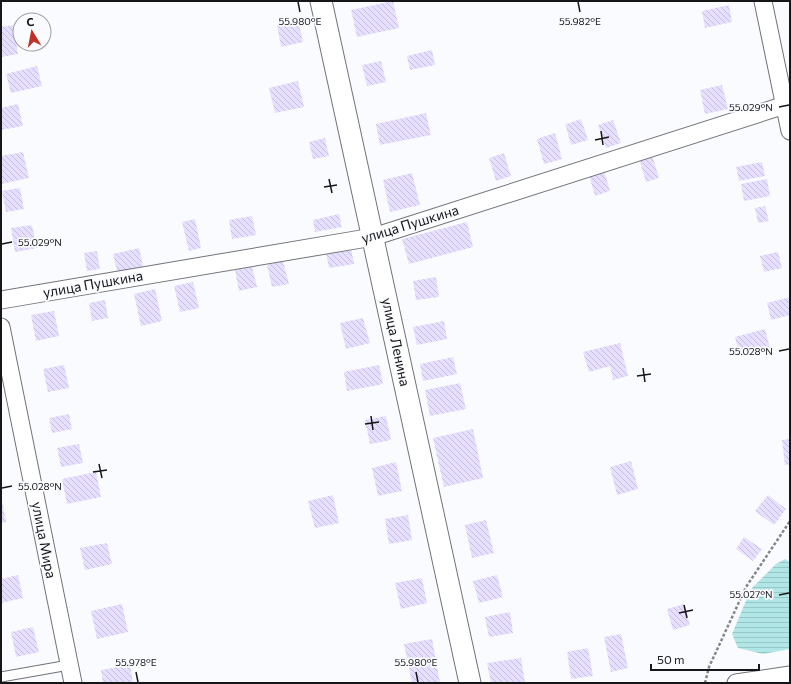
<svg xmlns="http://www.w3.org/2000/svg" width="791" height="684" font-family="Commissioner,sans-serif">
<style>
.water{fill:url(#water-rules)}
.building{fill:url(#building-back-hatch)}
.lines{fill:none;stroke-linecap:round;stroke-linejoin:round}
.service-casing{stroke:#727378;stroke-width:11}
.minor-casing{stroke:#727378;stroke-width:19}
.tertiary-casing{stroke:#727378;stroke-width:23}
.path{stroke:#858689;stroke-width:2.5;stroke-dasharray:3 2;stroke-linecap:butt}
.service{stroke:#fff;stroke-width:9}
.minor{stroke:#fff;stroke-width:17}
.tertiary{stroke:#fff;stroke-width:21}
.ticks{fill:none;stroke:#161619;stroke-width:1.5}
.labels{text-anchor:middle;stroke-width:3.5;stroke-linejoin:round;paint-order:stroke}
.street-label{font-size:14px;fill:#161619;stroke:#fafbfe}
.ticks-label{font-size:10px;text-anchor:middle;fill:#161619;stroke:#fafbfe;stroke-width:3.5;stroke-linejoin:round;paint-order:stroke}
</style>
<defs>
<pattern id="water-rules" width="6" height="5" patternUnits="userSpaceOnUse"><rect width="6" height="5" fill="#b1e6e6"/><path d="M0 2.5h6" fill="none" stroke="#98c5c5"/></pattern>
<pattern id="building-back-hatch" width="6" height="6" patternUnits="userSpaceOnUse"><rect width="6" height="6" fill="#e7dfff"/><path d="M-1 5l2 2M0 0l6 6M5-1l2 2" fill="none" stroke="#c5bfda"/></pattern>
</defs>
<rect width="100%" height="100%" fill="#fafbfe"/>
<path class="water" d="M785,559L790,562V649L763,654L738,648L732,634L751,589L776,564Z"/>
<g class="building">
<path d="M393,1L399,28L357,37L351,10Z"/>
<path d="M729,5L732,22L705,28L702,11Z"/>
<path d="M298,20L303,42L281,47L277,25Z"/>
<path d="M13,25L18,54L1,57V27Z"/>
<path d="M432,50L435,65L410,70L407,56Z"/>
<path d="M381,61L386,82L367,86L362,65Z"/>
<path d="M37,66L42,86L11,93L6,74Z"/>
<path d="M298,81L304,107L275,113L269,88Z"/>
<path d="M722,85L728,109L705,114L700,90Z"/>
<path d="M18,104L23,126L1,130V108Z"/>
<path d="M426,113L431,135L380,145L376,124Z"/>
<path d="M581,119L588,140L571,145L565,123L567,124Z"/>
<path d="M613,120L621,143L606,148L598,125Z"/>
<path d="M555,133L562,159L544,164L537,139Z"/>
<path d="M325,138L329,156L313,159L309,142Z"/>
<path d="M23,152L29,178L1,184V156Z"/>
<path d="M504,153L511,176L496,181L489,158Z"/>
<path d="M652,155L659,178L646,182L639,159Z"/>
<path d="M762,162L765,176L739,181L736,167Z"/>
<path d="M604,170L610,191L595,196L589,175Z"/>
<path d="M412,173L420,205L390,212L383,180Z"/>
<path d="M767,179L770,196L744,201L741,184Z"/>
<path d="M20,188L24,209L6,212L2,191Z"/>
<path d="M765,206L769,221L758,223L755,208Z"/>
<path d="M339,214L342,227L315,232L313,220Z"/>
<path d="M252,216L256,235L232,239L229,220Z"/>
<path d="M195,219L201,248L189,251L182,222Z"/>
<path d="M467,222L473,247L409,264L402,239Z"/>
<path d="M32,225L37,248L15,252L11,228Z"/>
<path d="M139,248L144,270L118,275L113,254Z"/>
<path d="M351,248L354,264L329,268L326,253Z"/>
<path d="M97,251L100,269L87,271L84,253Z"/>
<path d="M778,252L782,268L764,272L760,256Z"/>
<path d="M283,261L289,284L272,287L267,265Z"/>
<path d="M252,267L257,287L239,291L235,270Z"/>
<path d="M436,277L439,297L416,300L413,281Z"/>
<path d="M193,282L199,308L180,312L174,286Z"/>
<path d="M155,289L162,321L141,326L134,294Z"/>
<path d="M790,297V315L771,320L767,303Z"/>
<path d="M105,300L108,318L92,321L89,303Z"/>
<path d="M54,311L59,336L36,341L31,315Z"/>
<path d="M363,318L370,343L346,349L340,323Z"/>
<path d="M444,321L447,339L417,345L413,327Z"/>
<path d="M765,329L770,348L740,356L735,337Z"/>
<path d="M620,343L628,376L613,380L610,366L589,372L583,352Z"/>
<path d="M453,357L457,374L423,381L420,364Z"/>
<path d="M64,365L69,388L48,392L43,369Z"/>
<path d="M379,365L383,384L347,391L344,372Z"/>
<path d="M460,383L466,409L430,416L425,390Z"/>
<path d="M69,414L72,429L52,433L49,418Z"/>
<path d="M386,416L391,440L370,444L365,420Z"/>
<path d="M473,429L483,478L444,487L433,438Z"/>
<path d="M790,439V464L785,465L782,440Z"/>
<path d="M79,444L83,463L61,467L57,448Z"/>
<path d="M631,461L638,489L617,495L610,467Z"/>
<path d="M396,462L402,491L378,496L372,468Z"/>
<path d="M96,472L101,497L67,504L62,479Z"/>
<path d="M333,495L339,523L315,528L308,501Z"/>
<path d="M768,495L786,509L774,525L755,511Z"/>
<path d="M1,501H2L6,522L1,523Z"/>
<path d="M408,515L412,540L389,544L385,519Z"/>
<path d="M486,520L494,553L472,558L465,525Z"/>
<path d="M744,537L762,549L753,561L736,549Z"/>
<path d="M107,543L112,564L85,570L80,548Z"/>
<path d="M18,575L23,598L1,603V579Z"/>
<path d="M497,575L503,597L479,603L473,581Z"/>
<path d="M422,578L427,603L401,609L395,583Z"/>
<path d="M122,604L128,632L97,639L91,611Z"/>
<path d="M684,604L690,625L673,630L667,609Z"/>
<path d="M510,612L513,633L489,637L485,617Z"/>
<path d="M33,627L39,652L16,657L11,632Z"/>
<path d="M621,634L628,668L611,672L604,637Z"/>
<path d="M432,639L440,683H412L404,644Z"/>
<path d="M588,648L593,676L571,679L567,652Z"/>
<path d="M521,658L525,683H491L487,663Z"/>
<path d="M130,665L133,683H103L101,670Z"/>
</g>
<g class="lines">
<defs>
<path id="service" d="M1,677L69,665"/>
<g id="minor">
<path d="M763,1L790,131"/>
<path d="M1,300L373,237L785,105"/>
<path d="M1,327L73,683"/>
<path d="M736,683L790,675"/>
</g>
<path id="tertiary" d="M321,1L470,683"/>
</defs>
<use href="#service" class="service-casing"/>
<use href="#minor" class="minor-casing"/>
<use href="#tertiary" class="tertiary-casing"/>
<path class="path" d="M705,683L709,667L746,587L790,521"/>
<use href="#service" class="service"/>
<use href="#minor" class="minor"/>
<use href="#tertiary" class="tertiary"/>
</g>
<path class="ticks" d="M298,2L300,12M578,2L580,12M779,107L789,105M601,131L603,145M595,140L609,137M329,179L332,193M324,187L337,185M2,244L12,242M779,351L789,349M643,368L645,382M637,376L651,374M371,416L373,430M365,424L379,422M99,464L102,478M93,472L107,470M2,488L12,486M779,595L789,593M684,605L687,618M679,613L693,610M136,672L138,682M416,672L418,682"/>
<g class="labels">
<g class="street-label">
<text transform="translate(410 224) rotate(-17)" y="5">улица Пушкина</text>
<text transform="translate(93 284) rotate(-10)" y="5">улица Пушкина</text>
<text transform="translate(396 342) rotate(78)" y="5">улица Ленина</text>
<text transform="translate(44 540) rotate(79)" y="5">улица Мира</text>
</g>
</g>
<g class="ticks-label">
<text x="300" y="25">55.980°E</text>
<text x="580" y="25">55.982°E</text>
<text x="751" y="111">55.029°N</text>
<text x="40" y="246">55.029°N</text>
<text x="751" y="355">55.028°N</text>
<text x="40" y="490">55.028°N</text>
<text x="751" y="598">55.027°N</text>
<text x="136" y="666">55.978°E</text>
<text x="416" y="666">55.980°E</text>
</g>
<rect width="791" height="684" fill="none" stroke="#161619" stroke-width="4"/>
<g transform="translate(32 32) rotate(350)"><circle r="19" fill="#fafbfe" stroke="#9f9fa2"/>
<path d="M0-3L7 15L0 10L-7 15Z" fill="#bf3129"/>
<text y="-6" font-size="11" font-weight="bold" text-anchor="middle" fill="#161619">С</text>
</g>
<path d="M651 664v6h108v-6" fill="none" stroke="#161619" stroke-width="2"/>
<text x="657" y="664" font-size="12" fill="#161619" stroke="#fafbfe" stroke-width="3" paint-order="stroke">50 m</text>
</svg>
